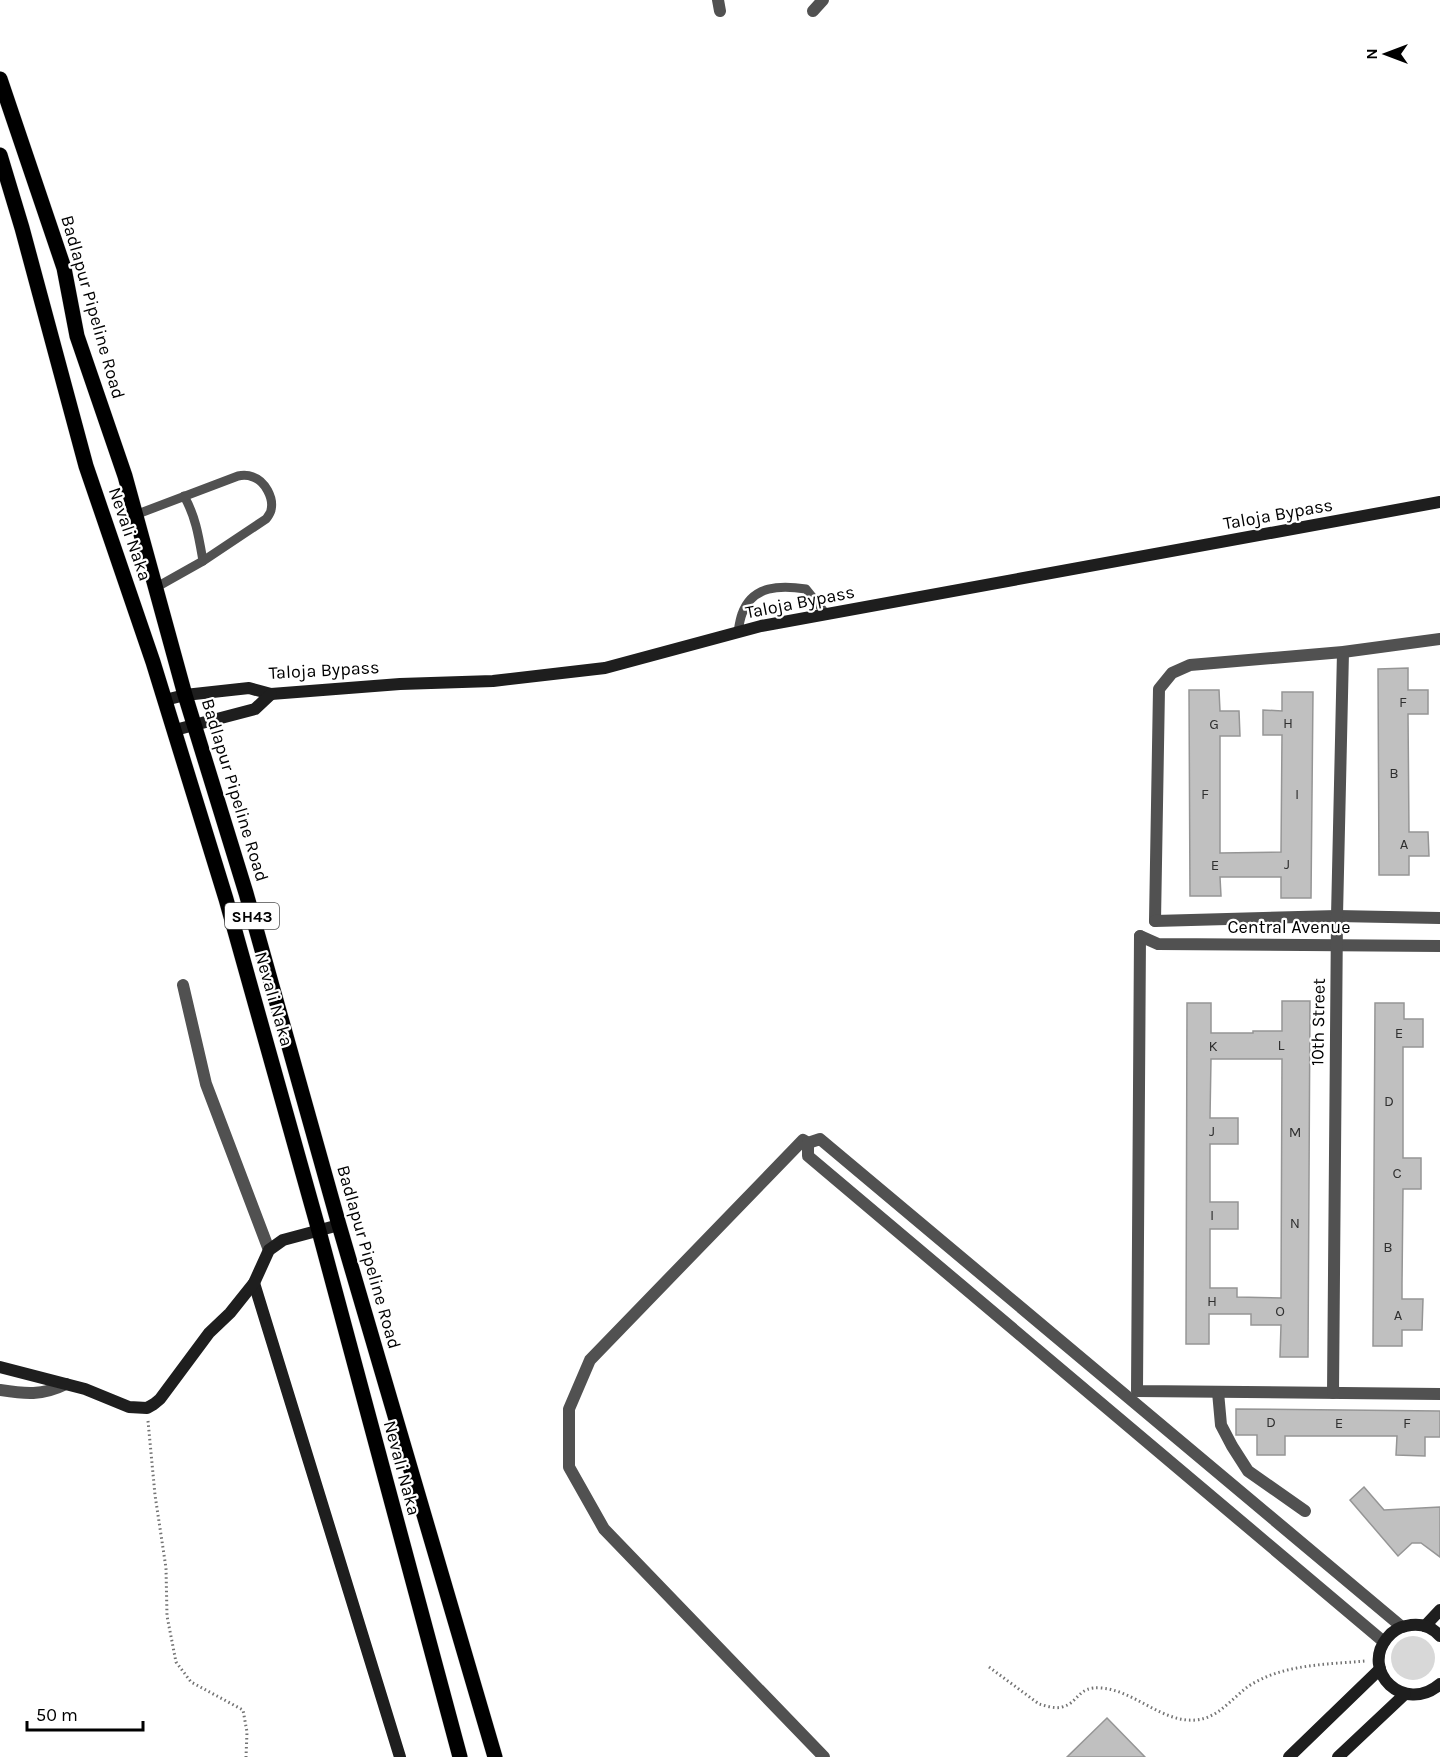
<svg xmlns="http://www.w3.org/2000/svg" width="1440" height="1757" font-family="Karla,sans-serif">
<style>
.green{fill:#d8d8d8}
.building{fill:#c0c0c0;stroke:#959595;stroke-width:1.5;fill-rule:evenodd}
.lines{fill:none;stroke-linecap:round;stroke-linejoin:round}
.primary-casing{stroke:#dbdbdb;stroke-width:16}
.path{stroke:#737373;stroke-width:3;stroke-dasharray:1.5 3;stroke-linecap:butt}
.lane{stroke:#515151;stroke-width:9}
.street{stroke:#515151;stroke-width:12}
.secondary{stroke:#1e1e1e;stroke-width:12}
.primary{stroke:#000;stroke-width:15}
.labels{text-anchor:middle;stroke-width:4.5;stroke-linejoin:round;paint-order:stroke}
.number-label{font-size:15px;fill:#303030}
.shield{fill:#fff;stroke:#4c4c4c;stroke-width:1.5}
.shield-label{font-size:16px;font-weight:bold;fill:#000}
.street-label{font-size:18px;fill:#000;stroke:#fff}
</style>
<rect width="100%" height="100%" fill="#fff"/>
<circle class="green" cx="1413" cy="1658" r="22"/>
<g class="building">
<path d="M1408,668V690H1428V714H1408L1409,832H1428L1429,856H1409V875H1379L1378,669Z"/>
<path d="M1189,690H1219L1220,711H1239L1240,736H1220V853L1281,852L1282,735H1263V710L1282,711V692H1313L1311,898H1281V877H1220L1221,896H1190Z"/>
<path d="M1282,1001H1310L1308,1357H1280L1281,1325H1251V1314H1209V1344H1186L1187,1003H1211V1033H1253V1031H1282ZM1211,1059H1282L1281,1298L1237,1297V1288H1210V1229H1238V1202H1210V1144H1238V1118H1210Z"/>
<path d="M1375,1003H1404V1019H1423V1047H1403V1158H1421V1189H1403L1402,1284V1299H1423L1422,1330H1402V1346H1373Z"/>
<path d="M1236,1409L1440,1411V1437H1425V1456L1396,1455L1397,1436H1285V1455H1257V1435H1236Z"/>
<path d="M1364,1487L1384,1510L1440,1507V1557L1421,1543H1412L1398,1556L1350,1500Z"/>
<path d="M1107,1718L1145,1757H1067Z"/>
</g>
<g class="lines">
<defs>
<g id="primary">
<path d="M0,79L64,268L77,336L125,476L185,695L246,893L339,1225L495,1757"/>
<path d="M0,155L22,228L86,466L153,662L226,899L319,1231L460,1757"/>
</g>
</defs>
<use href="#primary" class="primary-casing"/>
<g class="path">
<path d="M148,1421L155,1495L166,1568L167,1616L176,1662L191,1682L243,1710L247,1732L246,1757"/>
<path d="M989,1667L1039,1704C1046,1706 1055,1709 1062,1707C1079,1703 1077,1686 1101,1688C1134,1690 1162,1723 1196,1720C1217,1718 1230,1701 1246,1688C1251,1684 1259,1680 1266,1677C1297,1664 1332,1664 1365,1661"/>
</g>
<g class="lane">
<path d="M184,496C196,517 199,538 203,561"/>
<path d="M135,515L238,476C243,475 248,475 253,477C265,481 274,498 271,510C271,512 267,518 266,519L203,561L155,588"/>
<path d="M738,632C739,626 740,619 742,614C752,585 781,585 806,589L826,614"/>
</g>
<g class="street">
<path d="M718,0L720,11"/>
<path d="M813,11L823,0"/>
<path d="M1155,921L1159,689L1172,673L1190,665L1343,652L1440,639"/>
<path d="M1155,921L1337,916L1440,918"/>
<path d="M1140,936L1137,1391L1440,1394"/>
<path d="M1140,936L1158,944L1440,946"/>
<path d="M183,985L206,1084L269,1250"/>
<path d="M808,1143L803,1140L590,1360L569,1409V1467L604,1529L824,1757"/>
<path d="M0,1390C25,1394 42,1396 66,1384"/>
<path d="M1218,1392L1221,1425L1232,1446L1248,1471L1305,1511"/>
<path d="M1333,1393L1337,916L1343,652"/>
<path d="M1384,1642L808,1156V1143L820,1139L1402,1627"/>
</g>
<g class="secondary">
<path d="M165,700L185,695L249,688L271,694L400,684L493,681L605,668L761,626L1440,502"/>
<path d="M175,730L255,709L271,694"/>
<path d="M254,1283L400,1757"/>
<path d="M0,1367L85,1389L129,1407L147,1408L154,1404L160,1399L209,1333L230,1313L254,1283L269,1250L283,1240L339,1225"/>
<path d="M1425,1626L1440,1610"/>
<path d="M1440,1636C1431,1626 1419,1623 1406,1626C1398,1627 1392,1632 1387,1638C1360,1671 1404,1715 1440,1684"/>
<path d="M1289,1757L1380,1669"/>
<path d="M1338,1757L1405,1694"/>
</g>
<use href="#primary" class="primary"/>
</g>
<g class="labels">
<g class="number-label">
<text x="1403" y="707">F</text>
<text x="1288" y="728">H</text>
<text x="1214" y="729">G</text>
<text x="1394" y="778">B</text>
<text x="1205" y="799">F</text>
<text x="1297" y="799">I</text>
<text x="1404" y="849">A</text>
<text x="1287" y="869">J</text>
<text x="1215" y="870">E</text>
<text x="1399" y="1038">E</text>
<text x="1281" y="1050">L</text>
<text x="1213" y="1051">K</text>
<text x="1389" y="1106">D</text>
<text x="1212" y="1136">J</text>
<text x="1295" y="1137">M</text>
<text x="1397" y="1178">C</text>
<text x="1212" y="1220">I</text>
<text x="1295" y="1228">N</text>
<text x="1388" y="1252">B</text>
<text x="1212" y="1306">H</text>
<text x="1280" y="1316">O</text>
<text x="1398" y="1320">A</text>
<text x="1271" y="1427">D</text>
<text x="1339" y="1428">E</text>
<text x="1407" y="1428">F</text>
</g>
<rect class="shield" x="225" y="903" width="54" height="26" rx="4.5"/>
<g class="shield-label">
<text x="252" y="922">SH43</text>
</g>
<g class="street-label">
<text transform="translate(93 307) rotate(74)" y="6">Badlapur Pipeline Road</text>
<text transform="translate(1278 514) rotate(-10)" y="6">Taloja Bypass</text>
<text transform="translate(130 534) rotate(71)" y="6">Nevali Naka</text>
<text transform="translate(800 602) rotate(-11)" y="6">Taloja Bypass</text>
<text transform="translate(324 670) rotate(-3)" y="6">Taloja Bypass</text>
<text transform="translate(235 790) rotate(73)" y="6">Badlapur Pipeline Road</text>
<text x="1289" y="933">Central Avenue</text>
<text transform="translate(274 999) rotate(74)" y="6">Nevali Naka</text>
<text transform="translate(1318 1022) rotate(-89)" y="6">10th Street</text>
<text transform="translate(369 1257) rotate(74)" y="6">Badlapur Pipeline Road</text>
<text transform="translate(402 1468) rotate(75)" y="6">Nevali Naka</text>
</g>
</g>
<g transform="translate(1386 54) rotate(270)" stroke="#ffffff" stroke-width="4.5" paint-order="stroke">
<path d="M0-4.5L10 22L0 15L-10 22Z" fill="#000000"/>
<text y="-9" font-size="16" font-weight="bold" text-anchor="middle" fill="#000000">N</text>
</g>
<path d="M27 1721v9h116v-9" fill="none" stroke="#000000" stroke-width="3"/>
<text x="36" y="1721" font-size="18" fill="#000000" stroke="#ffffff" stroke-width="4.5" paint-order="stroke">50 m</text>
</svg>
